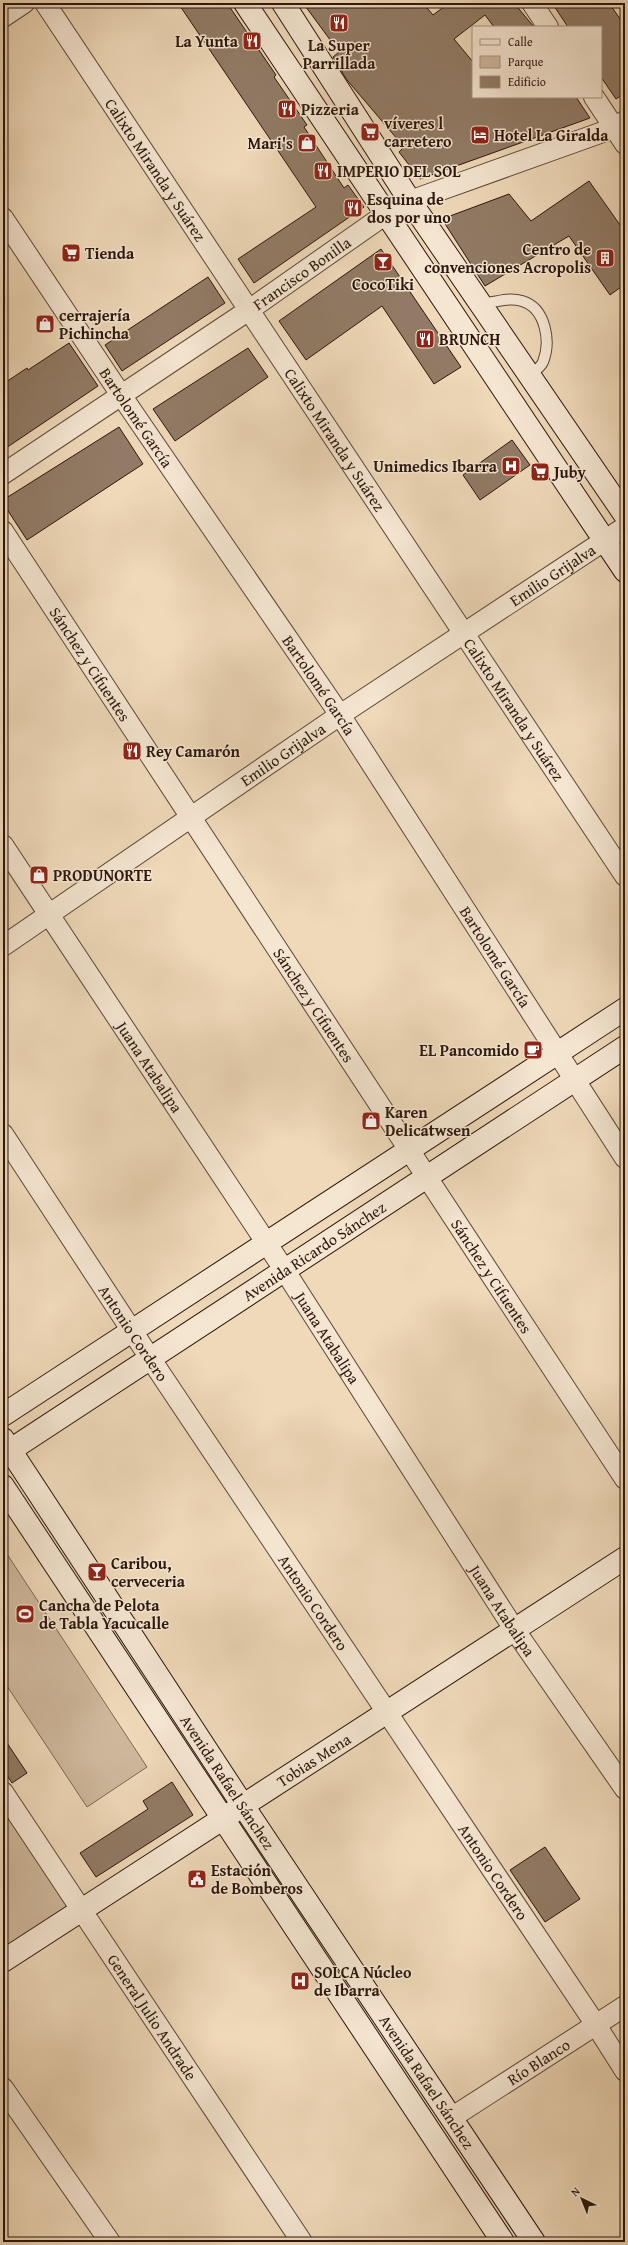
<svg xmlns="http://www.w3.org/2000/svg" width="628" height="2245" font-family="'Gentium Book Plus',serif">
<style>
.green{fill:#ceb89c;stroke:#7d6754}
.building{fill:#917b66;stroke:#2c160c}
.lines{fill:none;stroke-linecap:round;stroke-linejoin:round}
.lane-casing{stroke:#5d4737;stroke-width:12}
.street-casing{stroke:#5d4737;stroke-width:22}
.secondary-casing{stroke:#2c160c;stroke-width:24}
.lane{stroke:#f5e6d2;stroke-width:10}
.street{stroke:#f5e6d2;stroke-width:20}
.secondary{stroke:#f5e6d2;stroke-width:22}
.labels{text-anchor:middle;stroke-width:3;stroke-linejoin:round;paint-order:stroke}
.poi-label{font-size:16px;font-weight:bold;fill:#2c160c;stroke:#f5e6d2;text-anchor:start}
.street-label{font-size:16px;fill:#2c160c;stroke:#f5e6d2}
</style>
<rect width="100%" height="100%" fill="#efd9b9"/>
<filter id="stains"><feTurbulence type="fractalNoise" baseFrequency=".005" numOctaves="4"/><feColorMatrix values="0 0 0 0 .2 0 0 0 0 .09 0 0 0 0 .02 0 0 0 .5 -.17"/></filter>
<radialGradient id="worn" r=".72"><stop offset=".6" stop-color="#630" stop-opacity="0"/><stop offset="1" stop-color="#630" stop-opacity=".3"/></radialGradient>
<g class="green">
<path d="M3,1548L147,1767L87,1807L3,1680Z"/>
<path d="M3,1809L67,1906L3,1948Z"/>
</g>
<g class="building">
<path d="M178,3H227L276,75L274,77L307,125L304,127L344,188L348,185L364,207L254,283L238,259L316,207Z"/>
<path d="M303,3H423L433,15L449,3H514L534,27H494L485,15L454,39L473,62V97H576L590,118L420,179L399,152L404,147L347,80L333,57L339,52Z"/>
<path d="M552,3H609L625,26V93L616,99L601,77V27H568Z"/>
<path d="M589,181L625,232V284L610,295L569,236L485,286L442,219L509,194L531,221Z"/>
<path d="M381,249L461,367L434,384L382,306L306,360L279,321Z"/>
<path d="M208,277L225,303L122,371L105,345Z"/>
<path d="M69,343L98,386L3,450V384L27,368L28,370Z"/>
<path d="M248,348L268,377L175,441L153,409Z"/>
<path d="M119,427L143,464L27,540L3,503V500Z"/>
<path d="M512,440L530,465L480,500L463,475Z"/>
<path d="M3,1737L27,1773L12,1783L3,1769Z"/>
<path d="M172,1782L193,1815L96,1877L80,1853L148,1809L143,1801Z"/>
<path d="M545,1847L580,1899L545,1922L510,1870Z"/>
</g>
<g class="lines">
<defs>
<path id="lane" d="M482,304C495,302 509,297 522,301C546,308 551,342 543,362C541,367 534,372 530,375"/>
<g id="street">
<path id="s1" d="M45,3L625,876"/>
<path d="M532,3L548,27"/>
<path d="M3,17L24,3"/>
<path d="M594,97L625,144"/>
<path id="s2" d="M3,218L121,395L340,715L625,1158"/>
<path id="s3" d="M3,474L249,310L386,214L410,201L614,128L625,121"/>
<path id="s4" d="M3,531L625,1479"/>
<path id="s5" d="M3,845L285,1271L514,1629L625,1789"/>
<path id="s6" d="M3,946L340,715L625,527"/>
<path id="s7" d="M3,1134L132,1331L596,2025L625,2071"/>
<path id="s8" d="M3,1792L302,2242"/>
<path d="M3,2088L110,2242"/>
<path id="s9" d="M451,2118L625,2006"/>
</g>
<g id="secondary">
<path d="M245,3L625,571"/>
<path d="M283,3L410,201L625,515"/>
<path d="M3,1415L625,1009"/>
<path id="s10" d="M3,1439L244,1807L534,2242"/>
<path id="s11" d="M3,1455L625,1047"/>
<path d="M3,1486L503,2242"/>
<path id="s12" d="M3,1961L625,1558"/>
</g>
</defs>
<use href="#lane" class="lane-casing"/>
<use href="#street" class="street-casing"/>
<use href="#secondary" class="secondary-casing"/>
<use href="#lane" class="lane"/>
<use href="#street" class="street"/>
<use href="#secondary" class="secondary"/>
</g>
<defs>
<symbol id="restaurant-square" viewBox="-11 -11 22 22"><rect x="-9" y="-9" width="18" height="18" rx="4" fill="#8f2418" stroke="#f5e6d2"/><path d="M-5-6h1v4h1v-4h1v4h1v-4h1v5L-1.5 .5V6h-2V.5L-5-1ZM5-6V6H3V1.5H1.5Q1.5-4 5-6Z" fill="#fff"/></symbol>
<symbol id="supermarket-square" viewBox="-11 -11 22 22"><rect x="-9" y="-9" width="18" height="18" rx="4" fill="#8f2418" stroke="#f5e6d2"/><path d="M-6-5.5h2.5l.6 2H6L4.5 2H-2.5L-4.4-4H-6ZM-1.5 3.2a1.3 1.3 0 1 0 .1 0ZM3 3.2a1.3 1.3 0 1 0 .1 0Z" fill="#fff"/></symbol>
<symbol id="hotel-square" viewBox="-11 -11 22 22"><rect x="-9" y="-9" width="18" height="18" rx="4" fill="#8f2418" stroke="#f5e6d2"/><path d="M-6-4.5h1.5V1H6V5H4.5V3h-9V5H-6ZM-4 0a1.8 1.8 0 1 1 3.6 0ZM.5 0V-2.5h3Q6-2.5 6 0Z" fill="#fff"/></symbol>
<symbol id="shop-square" viewBox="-11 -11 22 22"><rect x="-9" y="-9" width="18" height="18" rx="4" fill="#8f2418" stroke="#f5e6d2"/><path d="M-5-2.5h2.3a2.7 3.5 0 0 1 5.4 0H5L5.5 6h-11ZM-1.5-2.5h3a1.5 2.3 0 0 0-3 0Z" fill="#fff"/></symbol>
<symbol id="building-square" viewBox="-11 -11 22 22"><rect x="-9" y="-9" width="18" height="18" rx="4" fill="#8f2418" stroke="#f5e6d2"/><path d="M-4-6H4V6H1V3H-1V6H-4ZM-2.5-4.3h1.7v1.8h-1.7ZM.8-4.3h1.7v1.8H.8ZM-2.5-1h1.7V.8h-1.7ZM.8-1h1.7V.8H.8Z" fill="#fff"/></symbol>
<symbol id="bar-square" viewBox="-11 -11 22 22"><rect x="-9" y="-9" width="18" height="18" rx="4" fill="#8f2418" stroke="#f5e6d2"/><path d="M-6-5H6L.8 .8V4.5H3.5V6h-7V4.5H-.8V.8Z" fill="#fff"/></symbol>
<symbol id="hospital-square" viewBox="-11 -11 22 22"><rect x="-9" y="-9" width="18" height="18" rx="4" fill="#8f2418" stroke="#f5e6d2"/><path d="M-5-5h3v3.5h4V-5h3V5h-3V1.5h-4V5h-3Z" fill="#fff"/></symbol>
<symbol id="cafe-square" viewBox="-11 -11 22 22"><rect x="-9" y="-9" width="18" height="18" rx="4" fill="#8f2418" stroke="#f5e6d2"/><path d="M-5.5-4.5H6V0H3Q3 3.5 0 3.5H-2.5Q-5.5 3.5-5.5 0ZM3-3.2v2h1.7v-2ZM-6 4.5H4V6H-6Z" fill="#fff"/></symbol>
<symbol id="stadium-square" viewBox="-11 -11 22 22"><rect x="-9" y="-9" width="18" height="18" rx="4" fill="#8f2418" stroke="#f5e6d2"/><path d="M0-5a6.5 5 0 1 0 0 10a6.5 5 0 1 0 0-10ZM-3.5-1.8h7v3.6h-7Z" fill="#fff"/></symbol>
<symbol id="civic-square" viewBox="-11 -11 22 22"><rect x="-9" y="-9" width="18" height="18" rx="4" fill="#8f2418" stroke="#f5e6d2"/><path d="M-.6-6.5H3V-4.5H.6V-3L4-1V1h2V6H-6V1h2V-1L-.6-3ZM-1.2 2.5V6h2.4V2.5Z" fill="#fff"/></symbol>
</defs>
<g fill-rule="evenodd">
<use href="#restaurant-square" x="328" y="12" width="22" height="22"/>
<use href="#restaurant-square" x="241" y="30" width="22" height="22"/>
<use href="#restaurant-square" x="276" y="98" width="22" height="22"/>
<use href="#supermarket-square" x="359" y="121" width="22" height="22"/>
<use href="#hotel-square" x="469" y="124" width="22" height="22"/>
<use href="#shop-square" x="296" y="132" width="22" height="22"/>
<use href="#restaurant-square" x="312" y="160" width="22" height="22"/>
<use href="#restaurant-square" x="342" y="197" width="22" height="22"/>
<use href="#supermarket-square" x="60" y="242" width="22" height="22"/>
<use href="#building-square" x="594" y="247" width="22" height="22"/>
<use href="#bar-square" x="372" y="251" width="22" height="22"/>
<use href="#shop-square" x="34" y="313" width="22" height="22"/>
<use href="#restaurant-square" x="414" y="328" width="22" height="22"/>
<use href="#hospital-square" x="500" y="455" width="22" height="22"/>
<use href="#supermarket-square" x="529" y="461" width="22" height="22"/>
<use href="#restaurant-square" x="121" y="740" width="22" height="22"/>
<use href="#shop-square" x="28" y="864" width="22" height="22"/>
<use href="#cafe-square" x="522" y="1039" width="22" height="22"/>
<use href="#shop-square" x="360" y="1110" width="22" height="22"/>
<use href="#bar-square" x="86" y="1561" width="22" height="22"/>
<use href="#stadium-square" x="14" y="1603" width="22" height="22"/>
<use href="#civic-square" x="186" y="1868" width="22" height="22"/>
<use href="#hospital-square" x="289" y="1970" width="22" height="22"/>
</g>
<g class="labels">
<g class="poi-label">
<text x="238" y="47" text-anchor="end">La Yunta</text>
<text x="339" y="51" text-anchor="middle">La Super<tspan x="339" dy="18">Parrillada</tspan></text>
<text x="301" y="115">Pizzeria</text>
<text x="384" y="129">víveres l<tspan x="384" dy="18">carretero</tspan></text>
<text x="494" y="141">Hotel La Giralda</text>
<text x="293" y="149" text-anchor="end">Mari's</text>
<text x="337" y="177">IMPERIO DEL SOL</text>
<text x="367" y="205">Esquina de<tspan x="367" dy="18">dos por uno</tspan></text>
<text x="591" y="255" text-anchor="end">Centro de<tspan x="591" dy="18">convenciones Acropolis</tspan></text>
<text x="85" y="259">Tienda</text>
<text x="383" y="290" text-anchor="middle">CocoTiki</text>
<text x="59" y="321">cerrajería<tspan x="59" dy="18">Pichincha</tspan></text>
<text x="439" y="345">BRUNCH</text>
<text x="497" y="472" text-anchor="end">Unimedics Ibarra</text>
<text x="554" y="478">Juby</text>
<text x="146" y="757">Rey Camarón</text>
<text x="53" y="881">PRODUNORTE</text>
<text x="519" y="1056" text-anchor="end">EL Pancomido</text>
<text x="385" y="1118">Karen<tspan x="385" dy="18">Delicatwsen</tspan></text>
<text x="111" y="1569">Caribou,<tspan x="111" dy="18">cerveceria</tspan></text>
<text x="39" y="1611">Cancha de Pelota<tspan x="39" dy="18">de Tabla Yacucalle</tspan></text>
<text x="211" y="1876">Estación<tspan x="211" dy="18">de Bomberos</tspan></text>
<text x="314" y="1978">SOLCA Núcleo<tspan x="314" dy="18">de Ibarra</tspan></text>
</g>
<g class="street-label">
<text dy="6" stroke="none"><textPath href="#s1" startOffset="200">Calixto Miranda y Suárez</textPath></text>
<text dy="6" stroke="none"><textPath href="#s3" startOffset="360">Francisco Bonilla</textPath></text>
<text dy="6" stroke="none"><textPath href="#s2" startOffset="240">Bartolomé García</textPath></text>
<text dy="6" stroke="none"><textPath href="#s1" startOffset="524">Calixto Miranda y Suárez</textPath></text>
<text dy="6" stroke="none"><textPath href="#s6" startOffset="663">Emilio Grijalva</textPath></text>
<text dy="6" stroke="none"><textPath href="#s4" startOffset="159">Sánchez y Cifuentes</textPath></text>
<text dy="6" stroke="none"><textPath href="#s2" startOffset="564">Bartolomé García</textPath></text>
<text dy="6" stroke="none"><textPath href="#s1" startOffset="848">Calixto Miranda y Suárez</textPath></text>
<text dy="6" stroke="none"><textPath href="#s6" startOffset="339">Emilio Grijalva</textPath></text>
<text dy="6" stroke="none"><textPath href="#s2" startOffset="888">Bartolomé García</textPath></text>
<text dy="6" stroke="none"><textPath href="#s4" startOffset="567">Sánchez y Cifuentes</textPath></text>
<text dy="6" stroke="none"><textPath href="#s5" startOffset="266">Juana Atabalipa</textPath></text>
<text dy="6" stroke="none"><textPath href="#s11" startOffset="372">Avenida Ricardo Sánchez</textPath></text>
<text dy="6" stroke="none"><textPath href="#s4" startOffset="891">Sánchez y Cifuentes</textPath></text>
<text dy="6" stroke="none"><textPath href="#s7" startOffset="238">Antonio Cordero</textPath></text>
<text dy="6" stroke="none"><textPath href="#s5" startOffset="590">Juana Atabalipa</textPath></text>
<text dy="6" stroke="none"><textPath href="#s7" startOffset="562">Antonio Cordero</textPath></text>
<text dy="6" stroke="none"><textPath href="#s5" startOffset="914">Juana Atabalipa</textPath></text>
<text dy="6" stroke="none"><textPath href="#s12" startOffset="370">Tobias Mena</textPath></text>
<text dy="6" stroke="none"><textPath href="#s10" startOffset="410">Avenida Rafael Sánchez</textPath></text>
<text dy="6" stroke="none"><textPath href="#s7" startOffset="886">Antonio Cordero</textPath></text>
<text dy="6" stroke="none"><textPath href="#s8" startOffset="270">General Julio Andrade</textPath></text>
<text dy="6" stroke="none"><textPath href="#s9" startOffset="104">Río Blanco</textPath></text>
<text dy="6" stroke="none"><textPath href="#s10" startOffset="770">Avenida Rafael Sánchez</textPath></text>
</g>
</g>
<rect width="628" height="2245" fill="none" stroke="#efd9b9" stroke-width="16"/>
<rect x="4" y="4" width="620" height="2237" fill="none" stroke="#2c160c" stroke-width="2"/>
<rect x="8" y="8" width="612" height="2229" fill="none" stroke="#2c160c"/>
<rect x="472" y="26" width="130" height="72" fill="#f5e6d2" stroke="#a59383"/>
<rect x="480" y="39" width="20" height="6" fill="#f5e6d2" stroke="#a59383"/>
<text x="508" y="46" font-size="12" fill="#2c160c">Calle</text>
<rect x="480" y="56" width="20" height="12" fill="#ceb89c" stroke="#a59383"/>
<text x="508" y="66" font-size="12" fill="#2c160c">Parque</text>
<rect x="480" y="76" width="20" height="12" fill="#917b66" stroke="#a59383"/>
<text x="508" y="86" font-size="12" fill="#2c160c">Edificio</text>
<g transform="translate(582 2199) rotate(317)" stroke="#f5e6d2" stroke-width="3" paint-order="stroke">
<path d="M0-3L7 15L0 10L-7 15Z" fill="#2c160c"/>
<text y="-6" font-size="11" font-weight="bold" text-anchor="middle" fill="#2c160c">N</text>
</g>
<rect width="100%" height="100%" filter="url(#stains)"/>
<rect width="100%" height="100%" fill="url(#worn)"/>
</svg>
